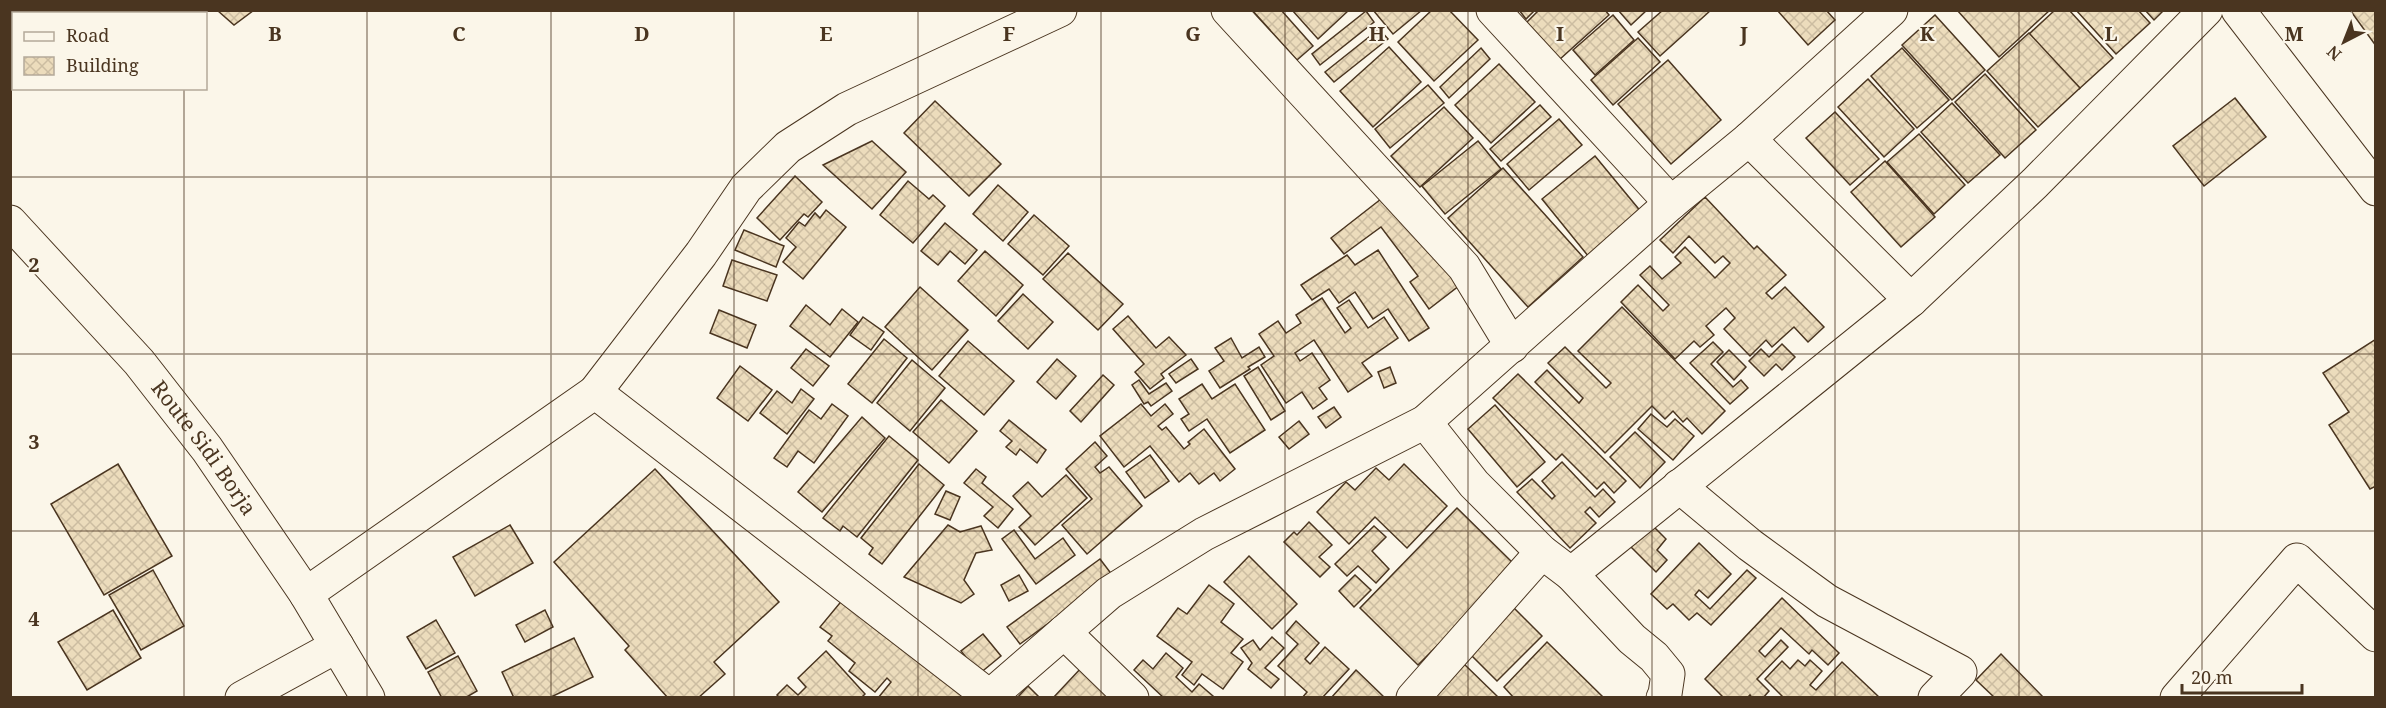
<svg xmlns="http://www.w3.org/2000/svg" width="2386" height="708" font-family="'Noto Serif',serif">
<style>
.building{fill:url(#building-cross-hatch);stroke:#4a3520;stroke-width:1.5}
.lines{fill:none;stroke-linecap:round;stroke-linejoin:round}
.minor-casing{stroke:#4a3520;stroke-width:35}
.minor{stroke:#fbf6e9;stroke-width:33}
.grid{fill:none;stroke:#4a3520;stroke-width:1.5;stroke-opacity:0.55}
.labels{text-anchor:middle;stroke-width:4.5;stroke-linejoin:round;paint-order:stroke}
.street-label{font-size:21px;fill:#4a3520;stroke:#fbf6e9}
.grid-label{font-size:20px;text-anchor:middle;font-weight:bold;fill:#4a3520;stroke:#fbf6e9;stroke-width:4.5;stroke-linejoin:round;paint-order:stroke}
</style>
<defs>
<pattern id="building-cross-hatch" width="8" height="8" patternUnits="userSpaceOnUse" patternTransform="scale(1.5)"><rect width="8" height="8" fill="#ecdcbc"/><path d="M0 0l8 8M0 8l8-8" fill="none" stroke="#ccbda1"/></pattern>
</defs>
<rect width="100%" height="100%" fill="#fbf6e9"/>
<g class="building">
<path d="M71,10H152L155,14H68Z"/>
<path d="M217,10H254L234,25Z"/>
<path d="M1252,10H1281L1313,46L1297,60Z"/>
<path d="M1292,10H1349L1318,39Z"/>
<path d="M1373,10H1422L1393,34Z"/>
<path d="M1432,10H1449L1478,40L1434,81L1398,42Z"/>
<path d="M1519,10H1535L1526,19Z"/>
<path d="M1539,10H1605L1609,15L1559,60L1526,23Z"/>
<path d="M1618,10H1647L1631,25Z"/>
<path d="M1663,10H1711L1660,56L1638,32Z"/>
<path d="M1777,10H1826L1835,20L1808,45Z"/>
<path d="M1957,10H2050L1999,57Z"/>
<path d="M2055,10H2069L2113,58L2079,89L2029,34Z"/>
<path d="M2076,10H2138L2150,23L2116,54Z"/>
<path d="M2145,10H2164L2154,20Z"/>
<path d="M2350,10H2376V46Z"/>
<path d="M1366,11L1374,22L1320,65L1312,54Z"/>
<path d="M1613,15L1634,40L1595,75L1573,50Z"/>
<path d="M1935,15L1985,70L1952,100L1902,45Z"/>
<path d="M1379,29L1388,39L1334,82L1325,72Z"/>
<path d="M2029,33L2080,88L2038,127L1987,71Z"/>
<path d="M1638,38L1660,62L1613,105L1591,80Z"/>
<path d="M1389,47L1421,82L1373,127L1340,91Z"/>
<path d="M1481,48L1490,59L1449,98L1440,87Z"/>
<path d="M1902,48L1949,100L1917,128L1871,76Z"/>
<path d="M1668,60L1721,120L1671,164L1618,104Z"/>
<path d="M1499,64L1535,102L1491,143L1455,105Z"/>
<path d="M1985,74L2036,130L2005,158L1955,102Z"/>
<path d="M1868,79L1914,129L1884,157L1838,107Z"/>
<path d="M1428,85L1444,103L1390,148L1375,129Z"/>
<path d="M2235,98L2266,137L2204,186L2173,146Z"/>
<path d="M935,101L1001,164L969,196L904,133Z"/>
<path d="M1952,103L2000,155L1968,183L1921,132Z"/>
<path d="M1540,105L1551,117L1501,161L1490,149Z"/>
<path d="M1444,107L1473,138L1420,187L1391,156Z"/>
<path d="M1835,112L1879,159L1850,185L1806,138Z"/>
<path d="M1559,119L1582,145L1529,190L1507,164Z"/>
<path d="M1919,134L1965,185L1934,214L1887,162Z"/>
<path d="M872,141L906,172L872,209L823,165Z"/>
<path d="M1478,141L1501,169L1445,214L1422,186Z"/>
<path d="M1595,156L1642,213L1589,257L1542,199Z"/>
<path d="M1885,161L1935,217L1901,247L1851,192Z"/>
<path d="M1503,168L1583,257L1528,307L1448,218Z"/>
<path d="M795,176L822,202L808,217L804,214L780,240L757,218Z"/>
<path d="M908,181L929,199L933,195L945,206L913,243L880,215Z"/>
<path d="M998,185L1028,212L1003,241L973,214Z"/>
<path d="M1390,192L1460,285L1429,309L1410,282L1418,276L1381,227L1344,254L1331,238Z"/>
<path d="M1705,197L1754,249L1757,246L1786,275L1766,293L1772,299L1785,287L1824,327L1808,342L1794,327L1772,347L1766,340L1750,356L1724,329L1735,318L1726,308L1706,326L1714,335L1700,347L1694,341L1675,359L1621,302L1638,285L1663,311L1669,305L1640,275L1650,266L1662,279L1681,263L1675,257L1685,247L1715,278L1730,263L1723,256L1715,263L1689,236L1673,253L1660,240Z"/>
<path d="M826,210L846,227L803,279L783,262L796,247L786,238L799,222L805,226L815,213L820,218Z"/>
<path d="M1034,215L1069,246L1043,275L1008,244Z"/>
<path d="M945,223L977,250L965,264L950,251L938,265L921,251Z"/>
<path d="M744,230L784,246L776,267L735,250Z"/>
<path d="M1378,250L1429,328L1409,341L1388,309L1373,319L1355,292L1339,303L1329,289L1312,300L1301,285L1347,255L1355,265Z"/>
<path d="M985,251L1023,285L996,316L958,281Z"/>
<path d="M1068,253L1123,304L1098,330L1043,279Z"/>
<path d="M732,260L777,275L767,301L723,286Z"/>
<path d="M920,287L968,330L932,370L885,327Z"/>
<path d="M1023,294L1053,322L1028,349L998,321Z"/>
<path d="M1322,298L1345,333L1351,328L1337,308L1349,300L1368,328L1384,317L1398,338L1362,363L1372,376L1348,392L1314,340L1295,353L1300,361L1312,353L1330,380L1319,388L1327,399L1313,409L1302,392L1286,403L1261,365L1274,356L1259,334L1278,321L1286,333L1301,323L1296,315Z"/>
<path d="M806,305L830,325L842,309L858,322L830,357L790,326Z"/>
<path d="M1622,307L1725,411L1702,434L1687,418L1683,422L1673,411L1665,419L1652,406L1605,453L1535,382L1547,370L1579,403L1583,398L1548,363L1565,347L1606,388L1611,383L1578,351Z"/>
<path d="M719,310L756,325L747,348L710,333Z"/>
<path d="M1128,316L1156,348L1169,337L1186,355L1161,374L1164,378L1150,389L1135,372L1144,364L1113,329Z"/>
<path d="M863,317L884,332L871,350L850,335Z"/>
<path d="M1231,338L1242,358L1259,347L1265,357L1248,367L1250,369L1220,388L1209,371L1224,361L1215,348Z"/>
<path d="M884,339L907,358L872,403L848,384Z"/>
<path d="M2376,339V486L2370,489L2329,425L2349,412L2323,373Z"/>
<path d="M968,341L1014,381L984,415L939,376Z"/>
<path d="M1713,342L1723,352L1711,364L1733,387L1741,380L1748,388L1730,404L1690,363Z"/>
<path d="M1782,344L1795,357L1782,370L1776,364L1764,376L1749,361L1761,349L1769,357Z"/>
<path d="M806,349L829,366L813,386L791,368Z"/>
<path d="M1729,350L1746,367L1734,380L1717,362Z"/>
<path d="M1057,359L1076,376L1056,399L1037,382Z"/>
<path d="M1191,359L1198,369L1176,383L1169,374Z"/>
<path d="M912,360L945,388L910,431L877,403Z"/>
<path d="M740,366L772,390L748,421L717,398Z"/>
<path d="M1258,367L1285,411L1271,420L1244,376Z"/>
<path d="M1390,367L1396,383L1384,388L1378,372Z"/>
<path d="M1518,374L1626,481L1614,493L1604,482L1597,489L1562,454L1556,460L1493,398Z"/>
<path d="M1103,375L1114,385L1081,422L1070,411Z"/>
<path d="M1139,380L1149,394L1166,383L1172,391L1151,406L1148,402L1144,404L1132,385Z"/>
<path d="M1202,384L1212,399L1235,384L1265,430L1230,453L1207,419L1189,431L1181,419L1189,414L1179,399Z"/>
<path d="M801,389L814,399L787,434L760,413L777,391L792,403Z"/>
<path d="M941,400L977,431L949,463L913,432Z"/>
<path d="M832,404L848,416L814,463L798,451L787,467L774,458L809,410L821,419Z"/>
<path d="M1141,404L1151,416L1165,404L1173,414L1158,426L1162,430L1166,427L1184,449L1190,444L1188,442L1204,429L1235,469L1220,481L1214,473L1199,484L1190,473L1179,482L1150,446L1124,467L1100,436Z"/>
<path d="M1495,405L1545,462L1517,487L1468,429Z"/>
<path d="M1334,407L1341,417L1326,428L1318,417Z"/>
<path d="M1651,414L1667,427L1675,419L1694,436L1673,460L1638,429Z"/>
<path d="M862,417L885,438L822,512L798,492Z"/>
<path d="M1009,420L1046,450L1037,463L1020,449L1016,455L1006,447L1012,441L1000,431Z"/>
<path d="M1299,421L1309,434L1289,449L1279,437Z"/>
<path d="M1635,432L1665,462L1640,488L1610,457Z"/>
<path d="M889,436L918,460L857,537L843,526L840,531L823,518Z"/>
<path d="M1095,442L1107,456L1095,467L1100,473L1109,467L1142,506L1087,554L1062,525L1092,499L1066,469Z"/>
<path d="M1150,455L1169,481L1145,498L1126,472Z"/>
<path d="M1562,462L1595,497L1603,489L1615,502L1599,517L1590,507L1585,512L1596,523L1570,548L1517,492L1532,479L1552,499L1555,496L1542,481Z"/>
<path d="M118,464L172,556L104,595L51,504Z"/>
<path d="M919,464L944,485L882,564L869,554L873,548L861,538Z"/>
<path d="M1404,464L1447,506L1407,548L1375,517L1349,544L1317,512L1346,482L1355,490L1376,468L1389,480Z"/>
<path d="M655,469L779,602L714,662L725,674L698,698H668L625,650L629,646L554,562Z"/>
<path d="M976,469L986,477L982,483L1013,509L998,528L984,516L993,507L964,483Z"/>
<path d="M1066,475L1087,498L1035,545L1019,527L1031,516L1013,496L1028,482L1042,497Z"/>
<path d="M946,491L960,497L950,520L935,514Z"/>
<path d="M1457,508L1516,566L1418,665L1360,608Z"/>
<path d="M1646,519L1666,539L1657,550L1667,560L1656,572L1625,541Z"/>
<path d="M1309,522L1332,545L1319,557L1330,567L1320,577L1284,542L1294,532L1297,535Z"/>
<path d="M510,525L533,563L475,596L453,557Z"/>
<path d="M948,525L960,532L981,526L992,550L976,553L964,580L974,594L961,603L904,577Z"/>
<path d="M1374,526L1386,537L1372,551L1389,569L1376,583L1358,566L1347,576L1335,564Z"/>
<path d="M1014,530L1035,559L1063,538L1075,555L1036,584L1002,539Z"/>
<path d="M1699,543L1731,574L1708,598L1699,590L1695,595L1710,609L1747,570L1756,578L1711,625L1697,613L1689,620L1673,604L1667,609L1651,594Z"/>
<path d="M1249,556L1297,604L1272,629L1224,582Z"/>
<path d="M1100,559L1113,576L1020,644L1007,627Z"/>
<path d="M153,570L184,626L141,650L109,595Z"/>
<path d="M1019,575L1028,591L1009,601L1001,585Z"/>
<path d="M1355,575L1371,590L1354,607L1339,591Z"/>
<path d="M1209,585L1234,604L1221,622L1243,639L1231,653L1243,662L1223,689L1202,674L1194,685L1182,675L1192,662L1157,636L1178,608L1187,614Z"/>
<path d="M844,598L963,696L961,698H878L891,682L887,678L875,692L849,671L855,663L828,641L832,636L820,627Z"/>
<path d="M1782,598L1839,653L1828,665L1812,650L1809,654L1781,628L1759,651L1765,657L1781,640L1788,647L1757,679L1769,691L1763,698H1752L1750,695L1747,698H1724L1705,679Z"/>
<path d="M1509,603L1542,636L1497,681L1465,649Z"/>
<path d="M113,610L141,658L87,690L58,642Z"/>
<path d="M545,610L553,627L525,642L516,625Z"/>
<path d="M436,620L455,653L426,669L407,637Z"/>
<path d="M1296,621L1319,643L1305,659L1310,664L1325,647L1349,669L1322,698H1302L1307,692L1278,666L1298,644L1286,633Z"/>
<path d="M983,634L1001,656L979,674L961,651Z"/>
<path d="M1272,637L1284,648L1265,668L1279,679L1271,688L1248,669L1252,663L1241,648L1253,640L1260,650Z"/>
<path d="M574,638L593,677L549,698H514L502,672Z"/>
<path d="M1547,642L1604,698H1514L1504,687Z"/>
<path d="M826,651L865,694L861,698H780L777,695L787,685L798,695L806,687L798,678Z"/>
<path d="M1166,653L1183,668L1176,677L1192,692L1199,684L1213,696L1211,698H1164L1134,670L1143,660L1153,669Z"/>
<path d="M2001,654L2044,698H1995L1976,680Z"/>
<path d="M458,656L477,691L465,698H442L428,672Z"/>
<path d="M1798,660L1805,666L1810,660L1822,671L1810,685L1816,690L1842,662L1880,698H1784L1765,679L1782,661L1790,669Z"/>
<path d="M1463,663L1499,698H1430Z"/>
<path d="M1082,667L1113,698H1053Z"/>
<path d="M1356,670L1385,698H1331Z"/>
<path d="M1028,686L1040,698H1017Z"/>
</g>
<g class="lines">
<defs>
<g id="minor">
<path d="M1228,10L1464,267L1512,346"/>
<path d="M1493,10L1671,203"/>
<path d="M2238,10L2376,189"/>
<path d="M1749,139L1911,300"/>
<path id="s1" d="M10,222L139,362L207,449L306,594L368,698"/>
<path d="M595,392L701,254L746,188L788,147L847,109L1060,10"/>
<path d="M1425,422L1474,484L1542,552L1571,574L1911,300L2035,183L2206,10"/>
<path d="M1679,486L1750,545L1827,601L1960,672L1935,698"/>
<path d="M1571,574L1632,639L1654,657L1668,674L1665,694L1663,698"/>
<path d="M306,594L595,392L989,696"/>
<path d="M1064,632L1132,698"/>
<path d="M242,698L337,646"/>
<path d="M988,698L1109,593L1204,534L1425,422L1671,203L1749,139L1891,10"/>
<path d="M1413,698L1542,552"/>
<path d="M2177,698L2297,560L2376,635"/>
</g>
</defs>
<use href="#minor" class="minor-casing"/>
<use href="#minor" class="minor"/>
</g>
<path class="grid" d="M184,10V14M367,10V698M551,10V698M734,10V698M918,10V698M1101,10V698M1285,10V698M1468,10V698M1652,10V698M1835,10V698M2019,10V698M2202,10V698M184,88V698M10,177H2376M10,354H2376M10,531H2376"/>
<g class="labels">
<g class="street-label">
<text dy="7" stroke="none"><textPath href="#s1" startOffset="298">Route Sidi Borja</textPath></text>
</g>
</g>
<g class="grid-label">
<text x="275" y="41">B</text>
<text x="459" y="41">C</text>
<text x="642" y="41">D</text>
<text x="826" y="41">E</text>
<text x="1009" y="41">F</text>
<text x="1193" y="41">G</text>
<text x="1377" y="41">H</text>
<text x="1560" y="41">I</text>
<text x="1744" y="41">J</text>
<text x="1927" y="41">K</text>
<text x="2111" y="41">L</text>
<text x="2294" y="41">M</text>
<text x="34" y="272">2</text>
<text x="34" y="449">3</text>
<text x="34" y="626">4</text>
</g>
<rect width="2386" height="708" fill="none" stroke="#4a3520" stroke-width="24"/>
<rect x="12" y="12" width="195" height="78" fill="#fbf6e9" stroke="#b4a999" stroke-width="1.5"/>
<rect x="24" y="32" width="30" height="9" fill="#fbf6e9" stroke="#b4a999" stroke-width="1.5"/>
<text x="66" y="42" font-size="18" fill="#4a3520">Road</text>
<rect x="24" y="57" width="30" height="18" fill="url(#building-cross-hatch)" stroke="#b4a999" stroke-width="1.5"/>
<text x="66" y="72" font-size="18" fill="#4a3520">Building</text>
<g transform="translate(2344 42) rotate(222)" stroke="#fbf6e9" stroke-width="4.5" paint-order="stroke">
<path d="M0-4.5L10 22L0 15L-10 22Z" fill="#4a3520"/>
<text y="-9" font-size="16" font-weight="bold" text-anchor="middle" fill="#4a3520">N</text>
</g>
<path d="M2182 684v9h120v-9" fill="none" stroke="#4a3520" stroke-width="3"/>
<text x="2191" y="684" font-size="18" fill="#4a3520" stroke="#fbf6e9" stroke-width="4.5" paint-order="stroke">20 m</text>
</svg>
